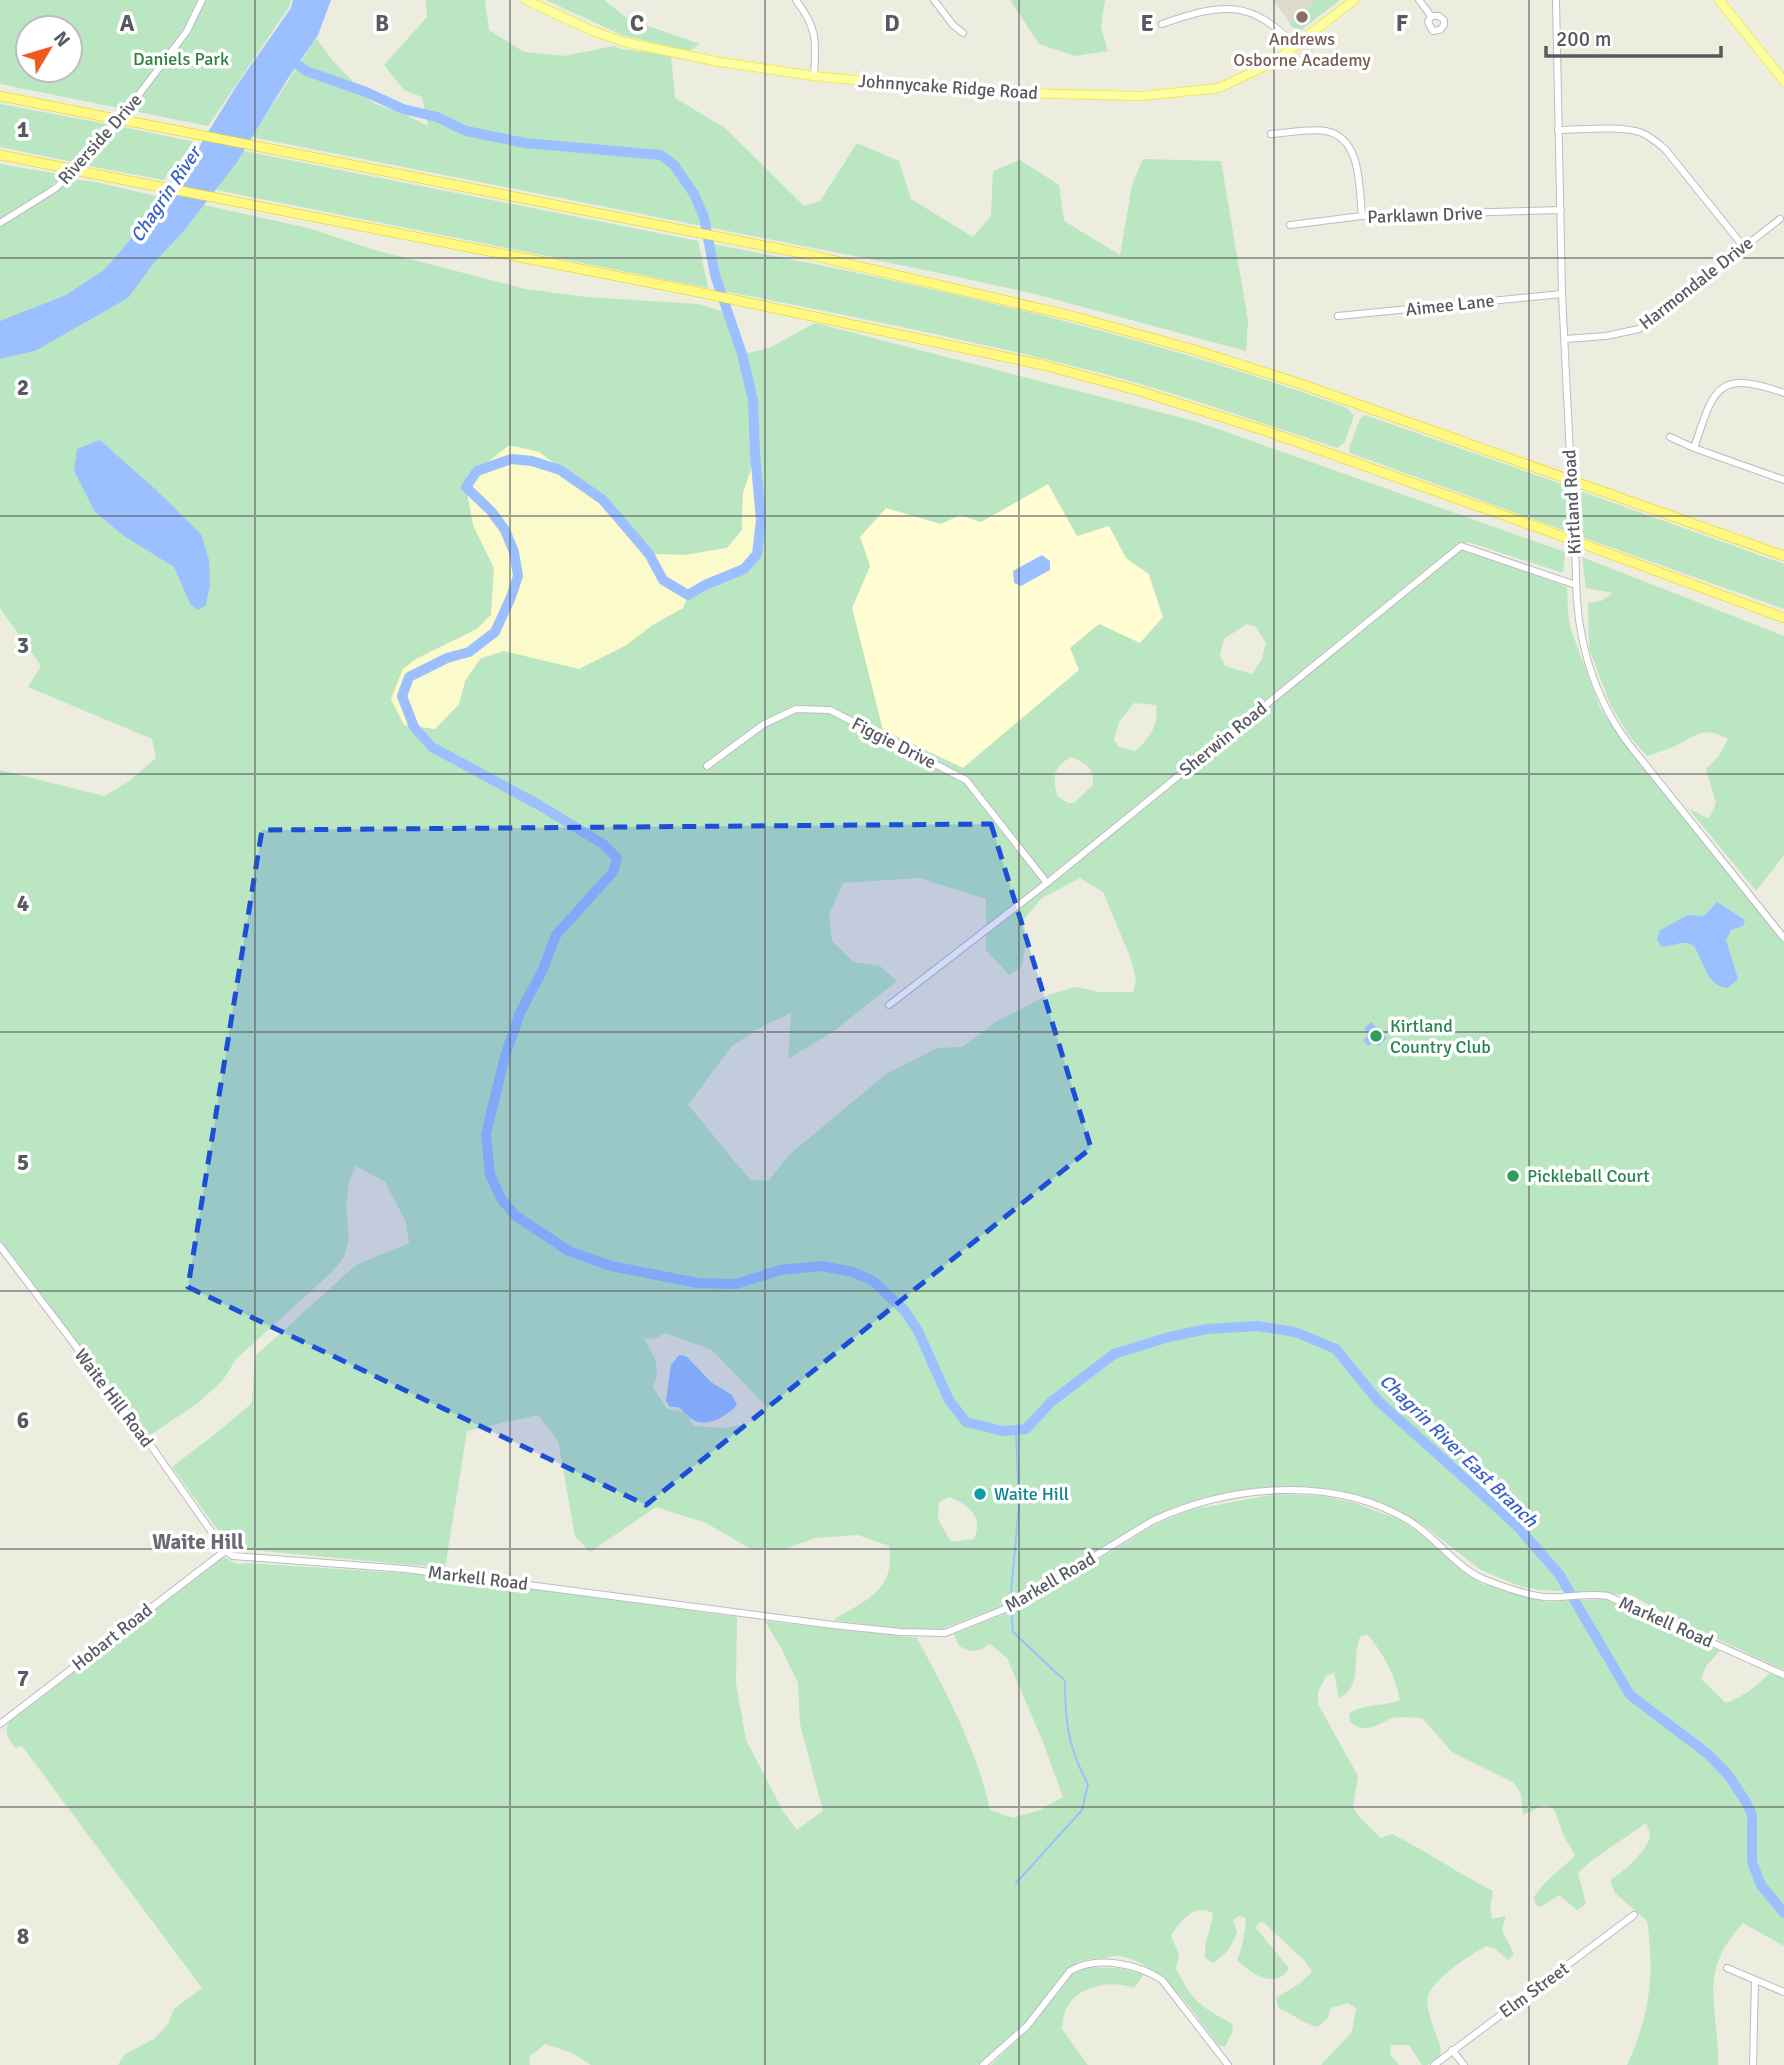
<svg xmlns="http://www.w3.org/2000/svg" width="1784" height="2065" font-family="Signika,sans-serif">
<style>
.commercial{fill:#fffdd1}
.education{fill:#dcdbce}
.green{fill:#bae6c2;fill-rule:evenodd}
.sand{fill:#fbfacb}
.water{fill:#9cc0ff}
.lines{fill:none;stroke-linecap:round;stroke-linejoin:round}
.stream{stroke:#9cc0ff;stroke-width:2}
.river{stroke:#9cc0ff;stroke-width:10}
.minor-casing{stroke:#bcbdc4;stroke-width:8}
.major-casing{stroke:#f7e94d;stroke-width:10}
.highway-casing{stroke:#ebd000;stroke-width:10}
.minor{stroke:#fff;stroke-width:6}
.major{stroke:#fcffa1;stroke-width:8}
.highway{stroke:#fff883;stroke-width:9}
.minor-bridge-casing{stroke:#bcbdc4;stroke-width:8;stroke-linecap:butt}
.highway-bridge-casing{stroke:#ebd000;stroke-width:10;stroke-linecap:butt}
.minor-bridge{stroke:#fff;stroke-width:6}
.highway-bridge{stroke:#fff883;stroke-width:9}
.marked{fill:#1d4ed8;fill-opacity:0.2;stroke:#1d4ed8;stroke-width:5;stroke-dasharray:14 9;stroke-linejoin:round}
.grid{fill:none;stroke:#585a61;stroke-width:2;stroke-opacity:0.55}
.education-dot{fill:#8d6e63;stroke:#fff;stroke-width:2.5}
.leisure-dot{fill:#2e9e5b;stroke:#fff;stroke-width:2.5}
.culture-dot{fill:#0f9aa8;stroke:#fff;stroke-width:2.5}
.labels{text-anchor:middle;stroke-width:7;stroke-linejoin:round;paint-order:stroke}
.education-label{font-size:18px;fill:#785e54;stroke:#fff}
.park-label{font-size:18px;fill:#2f8143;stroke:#fff}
.street-label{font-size:18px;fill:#585a61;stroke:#fff}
.leisure-label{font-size:18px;fill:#27864d;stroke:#fff;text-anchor:start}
.culture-label{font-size:18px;fill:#0d838f;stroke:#fff;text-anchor:start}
.water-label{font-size:19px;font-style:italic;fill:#3b63c7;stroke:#fff}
.quarter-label{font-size:21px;font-weight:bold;fill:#696c73;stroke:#fff}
.grid-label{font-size:23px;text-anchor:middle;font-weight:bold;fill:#585a61;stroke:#fff;stroke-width:7;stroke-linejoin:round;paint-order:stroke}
</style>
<rect width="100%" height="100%" fill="#ececdf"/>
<path class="commercial" d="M1048,484L1077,536L1109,526L1126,558L1148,574L1163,617L1140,643L1079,670L963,768L883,730L852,608L870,566L860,537L886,508L941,524L960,515L981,522Z"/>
<path class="education" d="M1273,0H1340L1297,33Z"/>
<g class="green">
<path d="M0,0H291L289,7L208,126L0,84ZM28,28H70V70H28Z"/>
<path d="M426,0H485L489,30L524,52L564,56L614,46L621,49L671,55L675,98L725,128L804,206L820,201L857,143L899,161L911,199L973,237L991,216L993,171L1020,160L1059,185L1064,221L1120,255L1132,185L1143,159L1221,161L1248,321L1246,351L1035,294L930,271L252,137L316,38L333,61L373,103L406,115L428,126L422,97L404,90L384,65L427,17Z"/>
<path d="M546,0H604L628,19L700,44L689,51L622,35Z"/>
<path d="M1010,0H1105L1101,27L1108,51L1075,56L1039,44Z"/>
<path d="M1317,0H1340L1297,33L1290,23Z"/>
<path d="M0,104L112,125L78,163L0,147Z"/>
<path d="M118,126L195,142L164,180L84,165Z"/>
<path d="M234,149L698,241L708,288L201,187Z"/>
<path d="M0,164L64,175L41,194L0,219Z"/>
<path d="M70,179L95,182L156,196C141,222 127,252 103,271C74,295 36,310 0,321V225L52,193Z"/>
<path d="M204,205L308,228L371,249L525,289L586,297L698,304L727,313L743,354L769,348L815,323L1198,422L1565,552L1563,573L1468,542L1445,554L1284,685L1117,827L1462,548L1567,587L1568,613L1571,630L1600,708L1626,744L1784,943V1670L1679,1621L1631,1595L1540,1590L1522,1587L1481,1570L1423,1525L1384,1505L1333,1489L1319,1488L1264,1487L1201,1498L1175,1507L1151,1518L1015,1601L942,1629H899L833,1620C866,1600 896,1591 889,1546L858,1535L815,1538L785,1549H751L706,1523L656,1507L590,1552L575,1536L558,1441L538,1415L467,1431L445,1568L231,1548L172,1467L214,1435L252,1403L255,1356L356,1265L409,1243L406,1222L385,1182L356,1166L349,1182L346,1206L349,1239L344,1257L331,1273L236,1359L223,1380L199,1402L149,1436L0,1241V770L104,796L128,782L156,758L152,739L28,687L41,666L0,608V359L35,351L153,264L183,232ZM539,452L603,500L649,554L685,555L727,548L742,530L743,493L744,569L705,585L688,595L683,608L654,624L493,642L465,681L459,704L435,729L404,724L391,699L403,669L416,659L477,629L491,615L494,568L473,525ZM1048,484L1077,536L1109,526L1126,558L1149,574L1163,617L1140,643L1099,624L1070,648L1079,670L963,768L883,730L852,608L870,566L860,537L886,508L941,524L960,515L981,522ZM1247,624L1256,627L1266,643L1262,659L1252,674L1225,666L1220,655L1224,639ZM1134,703L1156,705C1159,725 1150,738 1135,751L1119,747L1114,740L1119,722ZM1071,757C1086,764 1094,766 1093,785L1074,803H1068L1057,796C1053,776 1052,768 1071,757ZM919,878L986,899V950L1009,975L1022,966L1026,941L1024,919L1042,898L1080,878L1103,892L1131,959L1136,979L1133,992H1100L1075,987L1048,995L994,1023L962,1047L937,1048L886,1074L790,1154L768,1181L751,1180C728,1156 710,1129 688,1105L731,1047L761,1027L791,1013L788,1059L834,1031L897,981L880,966L854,962L832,941L829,915L843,883ZM666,1333L712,1350L767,1407L746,1424L726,1428L694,1426L685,1412L667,1409L653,1387C662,1366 654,1357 644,1338L654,1339ZM949,1497C969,1505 984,1516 974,1539L951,1542L938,1519L939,1502Z"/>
<path d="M713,244C927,285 1142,333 1347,408L1354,415L1345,442L1337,448C1261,423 1186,396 1109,375C982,342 853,316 724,291Z"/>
<path d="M1365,415L1567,486L1569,532L1350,453L1349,448L1360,419Z"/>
<path d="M1577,490L1784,564V609L1579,536Z"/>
<path d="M1582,557L1784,636V855L1756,891L1688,808L1709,819L1716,803L1706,769L1719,756L1728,739C1703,725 1697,735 1675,746C1666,750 1656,753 1647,756L1630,737L1610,704L1589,648L1588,603L1601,601L1613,593L1586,588Z"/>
<path d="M1276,1494L1323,1496L1355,1503L1398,1519L1435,1543L1455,1563L1482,1584L1546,1602L1605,1599L1720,1651L1706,1666L1701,1679L1726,1703C1743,1697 1757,1686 1770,1673L1784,1679V1946L1743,1923C1696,1974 1719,2005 1718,2065H1627C1650,2015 1655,1975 1647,1921L1615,1893L1610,1880C1622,1874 1651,1847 1650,1834C1650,1833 1646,1824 1646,1823L1591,1861L1578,1873L1586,1904L1577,1910L1559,1895L1541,1907L1536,1905L1534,1897C1544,1880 1562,1870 1575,1855L1564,1836L1554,1809L1544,1805L1523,1815L1521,1794L1513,1782L1453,1753L1423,1719C1413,1717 1402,1716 1393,1718C1376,1724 1366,1735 1350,1722L1349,1714C1363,1703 1383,1707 1400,1700C1395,1675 1384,1654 1367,1634L1360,1637C1351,1657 1364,1686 1339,1698L1334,1673L1326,1676L1318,1692V1704L1358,1776L1353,1807L1360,1818L1381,1838L1392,1834C1427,1851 1458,1874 1493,1891L1490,1907L1492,1919L1506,1916L1502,1930L1514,1954L1508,1960L1494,1948L1486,1946C1470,1955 1427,1982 1427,2001C1428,2016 1437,2035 1441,2049L1440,2057L1427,2065H1422L1409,2045H1391L1390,2054L1399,2065H1321L1352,2032L1356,2008L1348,2003L1331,2008L1327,2019L1318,2027C1303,2024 1293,2013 1279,2009L1276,1998L1299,1984L1312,1972L1306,1962L1263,1922L1258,1923L1256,1928L1289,1968C1276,1991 1250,1973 1237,1960C1242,1952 1246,1927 1246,1918L1238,1916L1233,1921L1237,1932C1232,1947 1226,1954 1213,1963L1205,1958C1204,1941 1211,1930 1213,1913C1194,1903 1181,1920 1171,1936L1179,1954L1176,1969C1194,2003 1199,2005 1232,2024L1233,2030L1225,2047L1218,2045C1192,2011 1165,1965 1120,1956C1116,1955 1110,1957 1105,1958C1089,1959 1077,1959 1066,1971C1039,2002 1014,2047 977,2065H591L572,2053L545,2044L529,2057L530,2065H118L125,2054L154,2039L168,2024L174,2009L202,1988L22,1746L15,1748C9,1739 3,1732 9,1722L223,1557L237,1564L248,1563L432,1575L737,1617L736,1683L746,1740L783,1811L797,1830L823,1811L800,1724L798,1683L781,1648L765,1621L917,1638C946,1692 977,1749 990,1810L1013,1818L1040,1810L1063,1797L1043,1742L1007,1658L990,1644C977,1652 973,1654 959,1646L954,1634L1020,1608L1154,1525L1190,1510Z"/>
<path d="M1087,1967L1117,1968L1144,1974L1134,1988C1111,1979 1074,1986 1065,2012C1063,2017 1063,2024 1062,2029L1088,2065H991C1004,2051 1019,2040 1031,2026C1049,2007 1059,1974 1087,1967Z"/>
</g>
<path class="sand" d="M509,445L539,452L603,500L612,513L623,522L649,554L685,555L727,548L742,530L743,493L755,457L761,520L757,554L744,569L705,585L688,595L683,608L654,624L625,646L579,669L504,651L479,659L465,681L459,704L435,729L404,725L391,699L403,669L416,659L477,629L491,615L494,568L473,525L466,487L477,471Z"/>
<g class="water">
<path d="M293,0H331L318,35L287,80L235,165L183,232L153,264L128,298L35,351L0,359V321L66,295L104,270L130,240L156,196L191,160L237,85L291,8Z"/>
<path d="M100,440L155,489L201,534L209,560L210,584L206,605L198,610L190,604L174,567L124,536L95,512L74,471L77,449Z"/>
<path d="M1042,555L1050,561V570L1021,586L1014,583L1013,571Z"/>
<path d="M1717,902L1745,920L1743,926L1731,930L1726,940L1738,979L1728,988C1707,987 1703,960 1694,946C1682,938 1674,948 1661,946L1657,939L1660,930L1688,915L1704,916Z"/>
<path d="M1371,1022L1387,1038L1378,1046L1375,1040L1368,1046L1363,1040L1369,1034L1364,1029Z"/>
<path d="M679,1355L686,1356L711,1382L732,1395L737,1405C726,1417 703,1431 688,1416C681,1410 681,1406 670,1407L666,1401L671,1365Z"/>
</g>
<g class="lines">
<g class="stream">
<path d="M1010,1603L1019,1505L1016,1430"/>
<path d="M1011,1609L1013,1632L1065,1681C1065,1721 1068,1748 1088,1784L1082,1810L1016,1883"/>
</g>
<path class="river" d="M287,56L306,71L366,92L403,109L437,117L466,131L525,143L661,155L674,165L694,194L704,217L715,275L742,354L753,400L755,453L761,520L757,554L744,569L705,585L688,595L663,580L649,554L603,500L560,470L532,461L511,459L477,471L466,487L491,511L505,530L514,552L518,576L511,597L495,632L469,652L447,658L409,677L402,696L414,727L432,747L539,805L603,844L617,858L613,872L556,935L543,969L520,1013L505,1056L486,1134L490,1175L502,1200L516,1216L569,1251L611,1266L698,1283L736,1284L780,1270L821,1266L853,1272L873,1281L905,1311L918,1331L949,1400L966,1422L1003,1431L1026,1429L1051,1402L1114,1354L1169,1337L1207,1329L1257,1326L1295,1332L1336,1349L1378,1401L1490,1501L1518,1527L1559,1574L1630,1695L1708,1754L1729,1776L1746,1802L1752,1815V1862L1761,1885L1784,1913"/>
<defs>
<g id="minor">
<path d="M796,0C818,30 816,40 814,76"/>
<path d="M934,0L953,25L963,33"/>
<path d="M1419,0L1431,16H1439L1444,20V25L1440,30L1433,31L1428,22L1431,16"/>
<path d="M1556,0L1562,294L1570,455"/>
<path d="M1162,24C1225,2 1250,0 1295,45"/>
<path d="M1558,130C1582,130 1620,125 1642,133C1651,137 1658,143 1665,149L1743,246"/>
<path d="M1271,134C1286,133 1312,128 1326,131C1362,138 1359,188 1362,216"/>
<path d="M0,223L56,188L106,138L187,31L202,0"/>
<path d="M1290,225L1362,216L1561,210"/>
<path d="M1338,316L1562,294"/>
<path d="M1565,339L1606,336L1639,329L1780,219"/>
<path d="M1670,437L1694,448L1784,480"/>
<path d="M1694,448C1714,389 1716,369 1784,393"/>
<path d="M1576,570C1575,632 1591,693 1628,743L1784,938"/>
<path d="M707,766L764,724L796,709L830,710L966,780L1047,883"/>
<path d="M889,1005L1047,883L1461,546L1576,585"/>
<path d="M0,1246L149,1443L225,1551L233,1556L406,1569L833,1625L901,1632L945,1633L1015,1605L1152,1521C1229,1485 1332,1475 1408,1520C1435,1536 1457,1568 1483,1579C1501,1586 1525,1595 1544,1597C1566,1599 1586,1592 1608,1596L1784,1675"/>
<path d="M0,1724L225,1551"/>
<path d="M1727,1968L1784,1992"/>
<path d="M1452,2050L1464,2065"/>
<path d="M983,2065L1027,2026L1070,1971C1097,1955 1138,1964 1162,1980L1228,2065"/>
<path d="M1434,2065L1634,1915"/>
<path d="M1753,2065L1755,1980"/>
</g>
<g id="major">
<path d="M526,0L593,31L624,42L720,62L814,76L976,92L1142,96L1219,88L1274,62L1354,0"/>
<path d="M1719,0L1784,81"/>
</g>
<g id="highway">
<path d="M0,96L106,117"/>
<path d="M144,124L806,254L1076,317L1195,350L1301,384L1784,556"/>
<path d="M0,155L56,166"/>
<path d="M94,174L688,290L1043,365L1136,390L1269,432L1534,526L1784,618"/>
</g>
</defs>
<use href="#minor" class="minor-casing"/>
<use href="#major" class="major-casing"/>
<use href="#highway" class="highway-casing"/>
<use href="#minor" class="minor"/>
<use href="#major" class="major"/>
<use href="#highway" class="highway"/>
<defs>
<path id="minor-bridge" d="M1570,455L1576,570"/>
<g id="highway-bridge">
<path d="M106,117L144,124"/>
<path d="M56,166L94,174"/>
</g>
</defs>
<use href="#minor-bridge" class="minor-bridge-casing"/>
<use href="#highway-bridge" class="highway-bridge-casing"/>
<use href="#minor-bridge" class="minor-bridge"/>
<use href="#highway-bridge" class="highway-bridge"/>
</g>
<path class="marked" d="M991,824L1091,1148L646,1505L188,1287L262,830Z"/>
<path class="grid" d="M255,0V2065M510,0V2065M765,0V2065M1019,0V2065M1274,0V2065M1529,0V2065M0,258H1784M0,516H1784M0,774H1784M0,1032H1784M0,1291H1784M0,1549H1784M0,1807H1784"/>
<circle class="education-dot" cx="1302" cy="17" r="7"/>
<g class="leisure-dot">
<circle cx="1376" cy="1036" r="7"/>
<circle cx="1513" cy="1176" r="7"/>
</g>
<circle class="culture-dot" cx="980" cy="1494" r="7"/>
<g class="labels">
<g class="education-label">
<text x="1302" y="45">Andrews<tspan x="1302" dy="21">Osborne Academy</tspan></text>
</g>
<g class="park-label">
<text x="181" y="65">Daniels Park</text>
</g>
<g class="street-label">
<text transform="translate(948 87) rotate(4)" y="6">Johnnycake Ridge Road</text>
<text transform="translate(100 139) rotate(-48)" y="6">Riverside Drive</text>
<text transform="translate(1425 215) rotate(-2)" y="6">Parklawn Drive</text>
<text transform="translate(1696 283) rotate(-38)" y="6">Harmondale Drive</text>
<text transform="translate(1450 305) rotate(-6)" y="6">Aimee Lane</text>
<text transform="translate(1572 502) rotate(-93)" y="6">Kirtland Road</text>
<text transform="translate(1223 739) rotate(-39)" y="6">Sherwin Road</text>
<text transform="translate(894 743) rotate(27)" y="6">Figgie Drive</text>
<text transform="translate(114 1398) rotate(53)" y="6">Waite Hill Road</text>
<text transform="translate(478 1578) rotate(7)" y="6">Markell Road</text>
<text transform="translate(1050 1582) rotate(-30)" y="6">Markell Road</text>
<text transform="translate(1666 1622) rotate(24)" y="6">Markell Road</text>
<text transform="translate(112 1637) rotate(-38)" y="6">Hobart Road</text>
<text transform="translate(1534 1990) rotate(-36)" y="6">Elm Street</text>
</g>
<g class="leisure-label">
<text x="1390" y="1032">Kirtland<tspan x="1390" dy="21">Country Club</tspan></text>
<text x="1527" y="1182">Pickleball Court</text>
</g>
<g class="culture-label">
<text x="994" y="1500">Waite Hill</text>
</g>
<g class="water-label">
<text transform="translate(165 194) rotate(-56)" y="7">Chagrin River</text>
<text transform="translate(1459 1450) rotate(44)" y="7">Chagrin River East Branch</text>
</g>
<g class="quarter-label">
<text x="198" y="1549">Waite Hill</text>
</g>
</g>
<g class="grid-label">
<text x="127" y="31">A</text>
<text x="382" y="31">B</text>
<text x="637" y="31">C</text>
<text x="892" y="31">D</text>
<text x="1147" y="31">E</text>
<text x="1402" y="31">F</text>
<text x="23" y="137">1</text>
<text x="23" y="395">2</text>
<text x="23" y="653">3</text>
<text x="23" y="911">4</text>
<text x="23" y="1170">5</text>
<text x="23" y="1428">6</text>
<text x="23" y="1686">7</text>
<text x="23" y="1944">8</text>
</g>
<g transform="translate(49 49) rotate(52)"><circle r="33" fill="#ffffff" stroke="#bcbdc0" stroke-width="2"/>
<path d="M0-5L12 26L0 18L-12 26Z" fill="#f05a21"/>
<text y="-10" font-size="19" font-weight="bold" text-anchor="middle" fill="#585a61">N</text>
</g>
<path d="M1546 46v10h175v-10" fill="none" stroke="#585a61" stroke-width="3.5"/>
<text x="1556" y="46" font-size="21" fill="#585a61" stroke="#ffffff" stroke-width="5" paint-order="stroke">200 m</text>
</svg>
